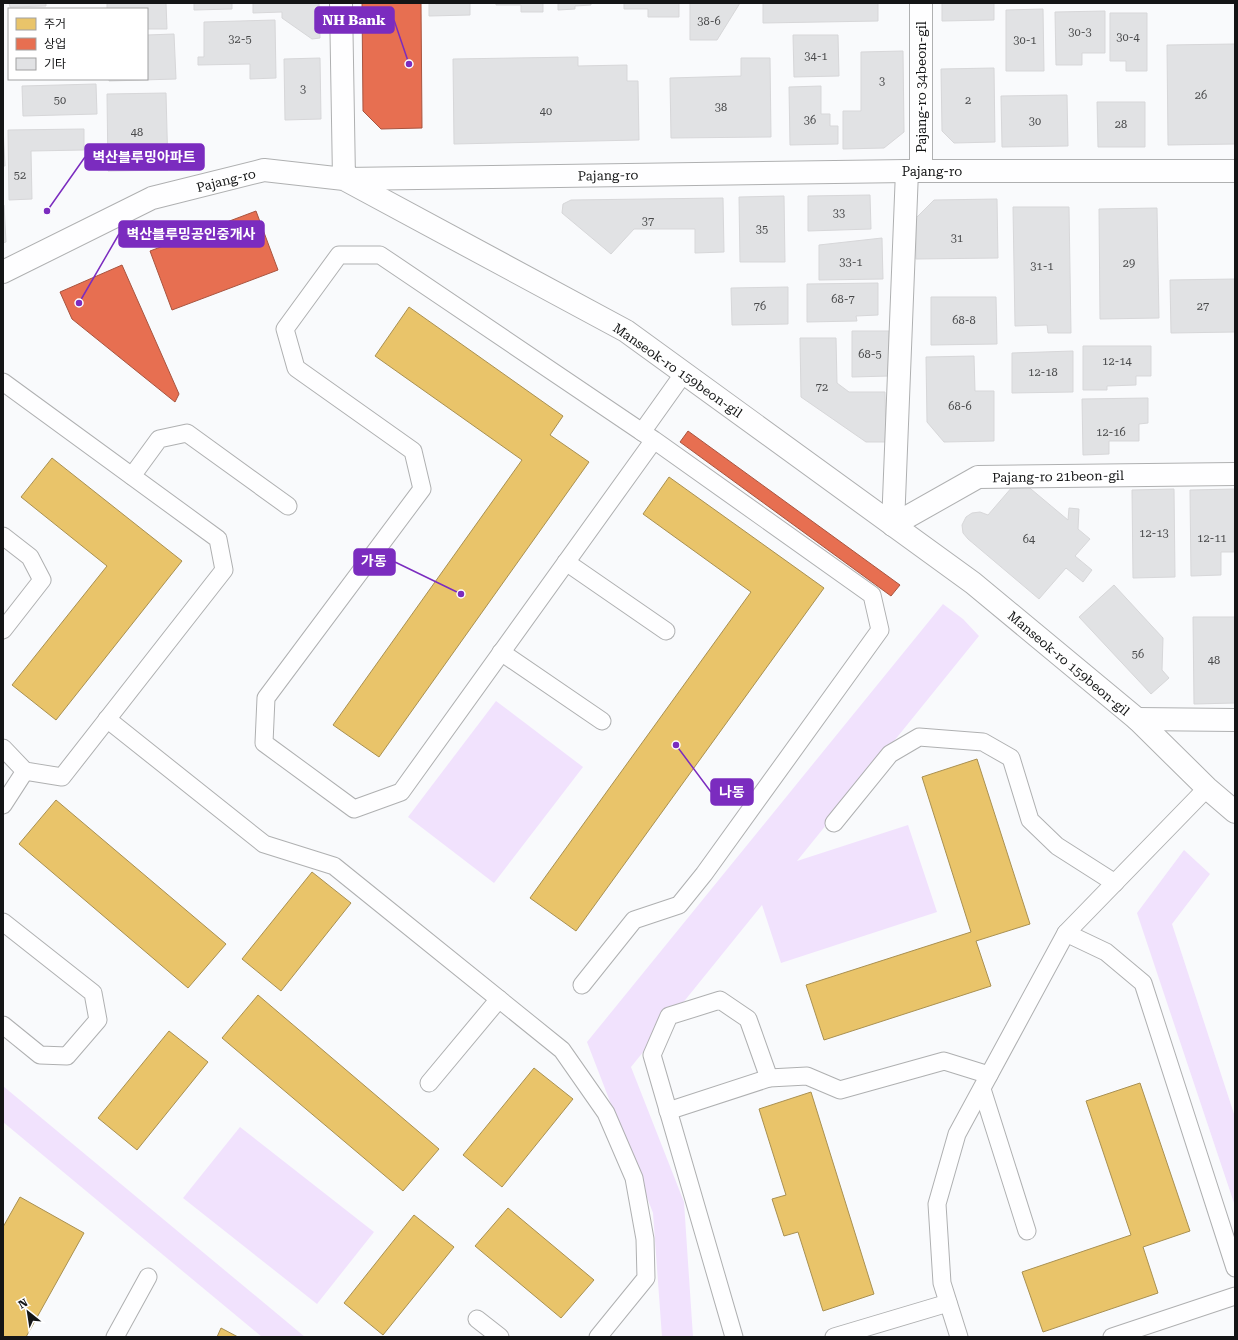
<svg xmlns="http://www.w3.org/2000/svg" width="1238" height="1340" font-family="'Roboto Serif','Noto Sans KR',serif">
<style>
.green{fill:#f1e2fd}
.homes{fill:#e9c46a;stroke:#a99051}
.shops{fill:#e76f51;stroke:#a8543f}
.building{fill:#e1e2e4;stroke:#d7d7d9}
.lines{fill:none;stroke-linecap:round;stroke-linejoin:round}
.service-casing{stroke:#afb0b1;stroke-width:19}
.minor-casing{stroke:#afb0b1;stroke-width:24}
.tertiary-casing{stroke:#afb0b1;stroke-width:24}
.service{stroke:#fefeff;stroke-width:17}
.minor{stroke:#fefeff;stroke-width:22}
.tertiary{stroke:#fefeff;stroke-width:22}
.labels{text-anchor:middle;stroke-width:4;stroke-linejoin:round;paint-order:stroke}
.number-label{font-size:11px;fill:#48494a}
.street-label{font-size:13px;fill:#141516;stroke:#fff}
.leader{fill:none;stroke:#7b2cbf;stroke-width:1.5}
.callout-dot{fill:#7b2cbf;stroke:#fff;stroke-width:1.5}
.callout{fill:#7b2cbf;stroke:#7b2cbf;stroke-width:1.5}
.callout-label{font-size:14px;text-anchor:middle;font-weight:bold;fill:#fff}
</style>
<rect width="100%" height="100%" fill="#f9fafc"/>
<g class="green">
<path d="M943,604L963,619L979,636L797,861L908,825L937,912L781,963L762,905L631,1067L684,1202L693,1337H662L653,1213L587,1042Z"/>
<path d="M496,701L583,767L494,883L408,817Z"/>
<path d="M1184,850L1210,874L1172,924L1235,1117V1206L1137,913Z"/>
<path d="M3,1086L305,1337H262L3,1122Z"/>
<path d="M240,1127L374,1232L317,1304L183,1198Z"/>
</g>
<g class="homes">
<path d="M409,307L563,416L550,435L589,462L379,757L333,725L522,460L375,356Z"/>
<path d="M52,458L182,561L56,720L12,685L107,566L21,497Z"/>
<path d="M669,477L824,588L576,931L530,898L751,592L643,514Z"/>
<path d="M977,759L1030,924L976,941L991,986L824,1040L806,985L971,932L922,777Z"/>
<path d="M56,800L226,944L188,988L19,844Z"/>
<path d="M312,872L351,903L281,991L242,959Z"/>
<path d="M258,995L439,1149L403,1191L222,1038Z"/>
<path d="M169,1031L208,1062L137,1150L98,1118Z"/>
<path d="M534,1068L573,1099L502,1187L463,1155Z"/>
<path d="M1140,1083L1190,1231L1143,1247L1158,1293L1043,1332L1022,1272L1131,1235L1086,1101Z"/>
<path d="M811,1092L874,1294L823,1311L798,1232L784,1236L772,1199L786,1195L759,1109Z"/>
<path d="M20,1197L84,1233L26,1337H3V1227Z"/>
<path d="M508,1208L594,1280L561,1318L475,1246Z"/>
<path d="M414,1215L454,1247L383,1335L344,1303Z"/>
<path d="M221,1328L238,1337H217Z"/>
</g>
<g class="shops">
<path d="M362,3H421L422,128L381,129L363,111Z"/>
<path d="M256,211L278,270L172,310L150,251Z"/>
<path d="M122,265L179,394L175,402L72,319L60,292Z"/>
<path d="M688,431L900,585L891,596L680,442Z"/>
</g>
<g class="building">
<path d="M9,3H46V6L10,7Z"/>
<path d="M107,3H166L167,29H147V9H107Z"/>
<path d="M194,3H232V9L194,10Z"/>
<path d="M253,3H319L320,38L312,39L282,18V12L253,13Z"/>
<path d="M429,3H470V15L429,16Z"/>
<path d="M496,3H543V12H521V5H496Z"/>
<path d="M558,3H591V5L575,6V9L558,10Z"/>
<path d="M624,3H679V17H648V9H624Z"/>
<path d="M690,3H740L717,40H690Z"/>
<path d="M763,3H878V21L763,23Z"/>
<path d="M942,3H994V20L942,21Z"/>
<path d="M1043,9L1044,71H1006V10Z"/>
<path d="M1105,11V53H1082V65H1056L1055,12Z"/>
<path d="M1110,13H1147V71H1126V61H1110Z"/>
<path d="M275,20L276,78L250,79V64L198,65V57H204V22Z"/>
<path d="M174,34L176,79L109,81V79H147V35Z"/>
<path d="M793,35H838L839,76L794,77Z"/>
<path d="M1235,44V144L1168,145L1167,45Z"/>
<path d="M903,51L904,132L884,148L843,149V111H861V52Z"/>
<path d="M578,57V66L627,65V81H638L639,140L454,144L453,59Z"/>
<path d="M320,58L321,119L285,120L284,59Z"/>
<path d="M741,58H770L771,137L671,138L670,78L741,76Z"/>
<path d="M994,68L995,142L954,143L942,131L941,69Z"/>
<path d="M96,84L97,114L23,116L22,86Z"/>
<path d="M821,86V114H830V126H838V144L790,145L789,87Z"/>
<path d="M166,93L168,170L108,171L107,94Z"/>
<path d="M1067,95L1068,146L1002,147L1001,96Z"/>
<path d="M1097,102H1145V147H1098Z"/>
<path d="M3,127L5,166H3Z"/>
<path d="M84,129V150L31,151L32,199L9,200L8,130Z"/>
<path d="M870,195L871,229L808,231V196Z"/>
<path d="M784,196L785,262H740L739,197Z"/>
<path d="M723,198L724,252L695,253V229H634L611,254L562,213L563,204L571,200Z"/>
<path d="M997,199L998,258L916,259V218L934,200Z"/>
<path d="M3,205H4L6,242L3,243Z"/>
<path d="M1013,207H1069L1071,333H1048L1047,325L1015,326Z"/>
<path d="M1157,208L1159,318L1100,319L1099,209Z"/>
<path d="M882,238L883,279L819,280V245Z"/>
<path d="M1235,279V332L1171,333L1170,280Z"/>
<path d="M878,283V315L856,316L857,321L807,322V284Z"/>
<path d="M788,287V324L732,325L731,288Z"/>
<path d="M931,297H996L997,344L931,345Z"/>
<path d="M852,331H889V376L852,377Z"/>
<path d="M800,338H836L837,383L849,392H885L886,442H866L801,397Z"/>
<path d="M1083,346H1151V376H1136V385L1107,386V390H1083Z"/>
<path d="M1073,351V392L1012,393V353Z"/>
<path d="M974,356L975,391H994V441L944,442L927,422L926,357Z"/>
<path d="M1148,398V423L1139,424V441H1109V454L1083,455L1082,399Z"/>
<path d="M1019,479L1068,520L1069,508L1079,509L1078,529L1090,539L1075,556L1092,570L1083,582L1066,568L1039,599L968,539L963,533L962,525L966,517L972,513L980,512L988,515Z"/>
<path d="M1174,489L1175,577L1133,578L1132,490Z"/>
<path d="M1235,489L1234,552H1221V575L1191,576L1190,490Z"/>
<path d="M1114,585L1163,638L1162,670L1169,678L1151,694L1079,617Z"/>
<path d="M1193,617H1235V703L1194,704Z"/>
</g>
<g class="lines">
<defs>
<g id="service">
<path d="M3,382L218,539L224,570L62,777L25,771L3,748"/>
<path d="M642,432L684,373"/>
<path d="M132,476L159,439L187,433L288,506"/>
<path d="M3,536L30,557L42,580L3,630"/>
<path d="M566,562L666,631"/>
<path d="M501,652L602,721"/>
<path d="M107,719L264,844L334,866L562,1050L606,1113L634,1178L645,1239L646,1278L598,1337"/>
<path d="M3,805L25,771"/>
<path d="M834,823L890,754L919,737L983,742L1011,758L1030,820L1057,846L1115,883"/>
<path d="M3,922L93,993L98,1020L67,1056L40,1055L3,1025"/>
<path d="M1066,933L1106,952L1143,983L1235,1268"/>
<path d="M582,985L634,920L679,905L704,874L880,630L872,595L654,440L642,432L380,255H339L285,329L296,368L413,451L422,489L266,698L264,743L354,809L401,792L654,440"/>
<path d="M429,1083L499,999"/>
<path d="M982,1089L1027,1231"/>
<path d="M668,1111L769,1078"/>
<path d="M477,1319L500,1337"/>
<path d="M115,1337L148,1277"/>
<path d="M734,1337L652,1055L669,1016L720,1000L748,1019L769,1078L807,1076L840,1090L944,1061L989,1075"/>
<path d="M834,1337L948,1303"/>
<path d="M959,1337L942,1283L937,1204L957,1134L1066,933L1207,788"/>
<path d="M1112,1337L1235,1296"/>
</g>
<g id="minor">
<path d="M341,3L344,179L907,171H1235"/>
<path d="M921,171V3"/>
<path d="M893,525L907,171"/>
<path d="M893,525L978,477L1235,474"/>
<path d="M1137,719L1235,720"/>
</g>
<path id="tertiary" d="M3,272L152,198L264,170L344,179L626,331L973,583L1137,719L1207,788L1235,812"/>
</defs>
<use href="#service" class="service-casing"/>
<use href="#minor" class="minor-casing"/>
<use href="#tertiary" class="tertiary-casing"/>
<use href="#service" class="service"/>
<use href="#minor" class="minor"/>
<use href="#tertiary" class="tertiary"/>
</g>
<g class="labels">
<g class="number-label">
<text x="709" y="25">38-6</text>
<text x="1080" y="36">30-3</text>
<text x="1128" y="41">30-4</text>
<text x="240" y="43">32-5</text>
<text x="1025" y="44">30-1</text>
<text x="816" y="60">34-1</text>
<text x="882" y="85">3</text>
<text x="303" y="93">3</text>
<text x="1201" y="99">26</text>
<text x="60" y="104">50</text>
<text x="968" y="104">2</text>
<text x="721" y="111">38</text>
<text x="546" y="115">40</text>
<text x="810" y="124">36</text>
<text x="1035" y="125">30</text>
<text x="1121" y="128">28</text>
<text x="137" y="136">48</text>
<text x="20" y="179">52</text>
<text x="839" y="217">33</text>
<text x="648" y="225">37</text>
<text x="762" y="233">35</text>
<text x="957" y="242">31</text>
<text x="851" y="266">33-1</text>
<text x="1129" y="267">29</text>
<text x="1042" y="270">31-1</text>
<text x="843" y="303">68-7</text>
<text x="760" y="310">76</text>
<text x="1203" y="310">27</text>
<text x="964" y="324">68-8</text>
<text x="870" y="358">68-5</text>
<text x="1117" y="365">12-14</text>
<text x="1043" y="376">12-18</text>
<text x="822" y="391">72</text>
<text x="960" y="410">68-6</text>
<text x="1111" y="436">12-16</text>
<text x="1154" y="537">12-13</text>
<text x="1212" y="542">12-11</text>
<text x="1029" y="543">64</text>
<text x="1138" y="658">56</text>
<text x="1214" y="664">48</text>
</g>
<g class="street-label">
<text transform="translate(921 87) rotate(-90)" y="5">Pajang-ro 34beon-gil</text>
<text x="932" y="176">Pajang-ro</text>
<text transform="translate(608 175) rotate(-1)" y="5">Pajang-ro</text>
<text transform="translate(226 180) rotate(-14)" y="5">Pajang-ro</text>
<text transform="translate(678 370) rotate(35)" y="5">Manseok-ro 159beon-gil</text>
<text transform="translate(1058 476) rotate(-1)" y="5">Pajang-ro 21beon-gil</text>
<text transform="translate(1069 663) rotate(40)" y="5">Manseok-ro 159beon-gil</text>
</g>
</g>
<path class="leader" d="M409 64L394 20M47 211L85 157M79 303L119 234M461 594L395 562M676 745L711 792"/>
<g class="callout-dot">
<circle cx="409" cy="64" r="4"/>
<circle cx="47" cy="211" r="4"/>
<circle cx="79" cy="303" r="4"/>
<circle cx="461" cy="594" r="4"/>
<circle cx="676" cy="745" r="4"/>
</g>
<g class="callout">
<rect x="315" y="7" width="79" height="26" rx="4"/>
<rect x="85" y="144" width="119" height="26" rx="4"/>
<rect x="119" y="221" width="145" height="26" rx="4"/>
<rect x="354" y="549" width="41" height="26" rx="4"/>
<rect x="711" y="779" width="42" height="26" rx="4"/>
</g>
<g class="callout-label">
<text x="354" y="25">NH Bank</text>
<text x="144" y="162">벽산블루밍아파트</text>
<text x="191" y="239">벽산블루밍공인중개사</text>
<text x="374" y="566">가동</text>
<text x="732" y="797">나동</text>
</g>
<rect width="1238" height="1340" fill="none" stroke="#141516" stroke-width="8"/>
<rect x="8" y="8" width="140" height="72" fill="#ffffff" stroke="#a1a1a2"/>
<rect x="16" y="18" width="20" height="12" fill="#e9c46a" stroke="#a1a1a2"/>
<text x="44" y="28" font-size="12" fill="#141516">주거</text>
<rect x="16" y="38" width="20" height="12" fill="#e76f51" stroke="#a1a1a2"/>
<text x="44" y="48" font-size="12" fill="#141516">상업</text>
<rect x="16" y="58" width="20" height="12" fill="#e1e2e4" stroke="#a1a1a2"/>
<text x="44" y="68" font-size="12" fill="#141516">기타</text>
<g transform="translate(28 1312) rotate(330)" stroke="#ffffff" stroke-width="3" paint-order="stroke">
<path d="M0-3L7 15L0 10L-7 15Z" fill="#141516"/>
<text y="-6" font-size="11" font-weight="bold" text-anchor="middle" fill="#141516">N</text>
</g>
</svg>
